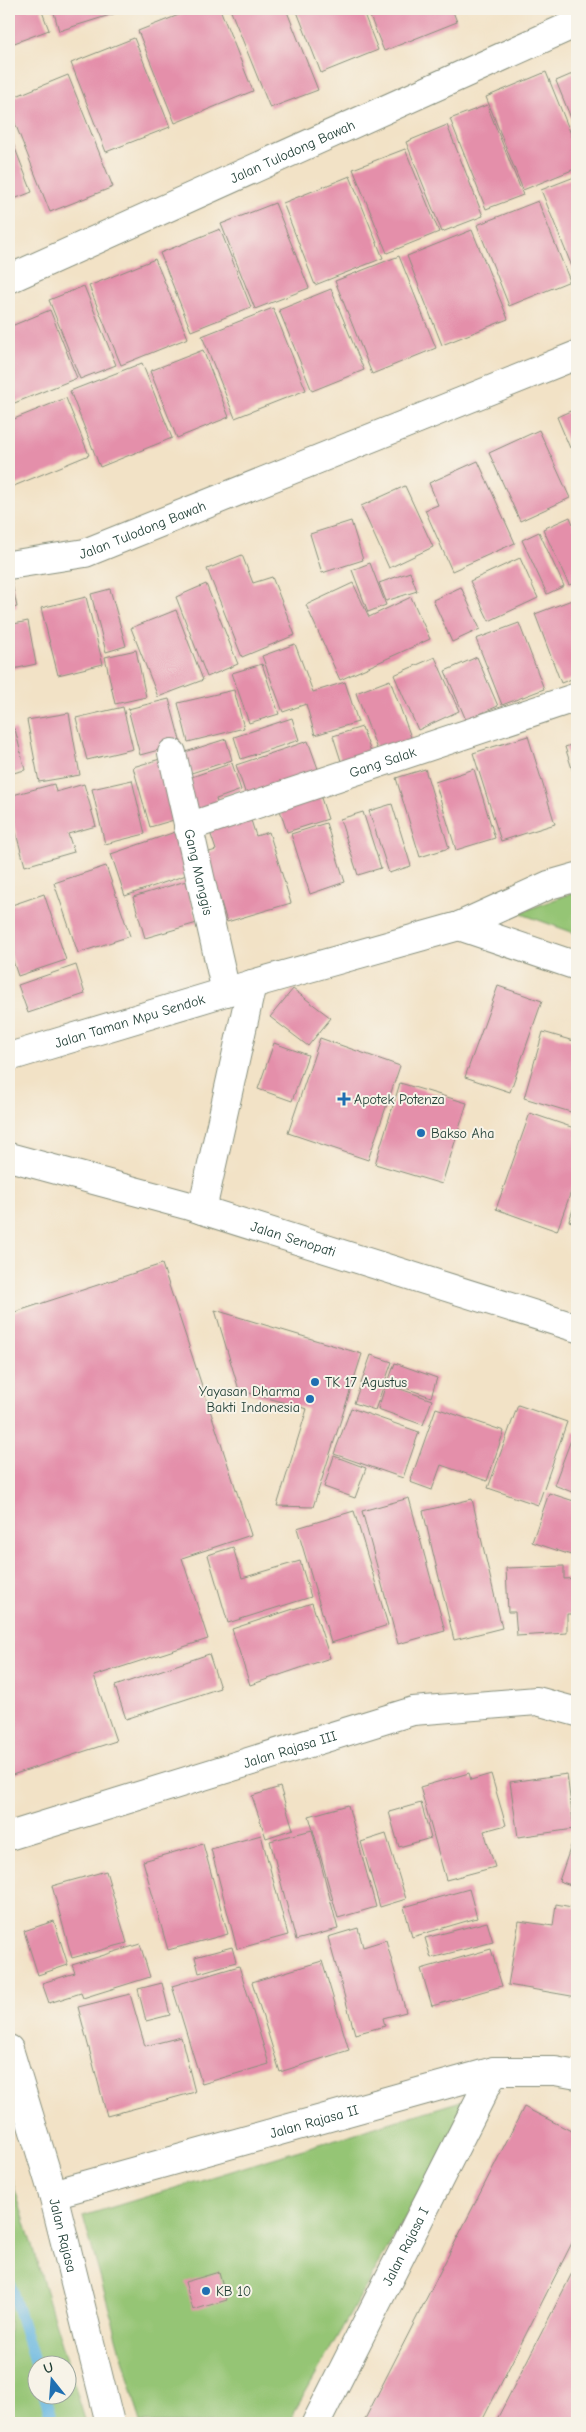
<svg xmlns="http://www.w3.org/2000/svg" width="586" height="2432" font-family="'Comic Neue',sans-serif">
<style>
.green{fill:#95c574;stroke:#5a8154;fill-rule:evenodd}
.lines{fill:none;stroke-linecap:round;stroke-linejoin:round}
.stream{stroke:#65b6e0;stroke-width:11}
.building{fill:#e48faa}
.street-casing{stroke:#88907d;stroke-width:30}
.secondary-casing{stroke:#88907d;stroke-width:30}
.street{stroke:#fff;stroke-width:28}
.secondary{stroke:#fff;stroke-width:28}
.poi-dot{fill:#1f6fb2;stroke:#f7f3e8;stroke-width:2}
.labels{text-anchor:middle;stroke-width:4;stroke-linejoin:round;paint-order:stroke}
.street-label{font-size:14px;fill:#1f3d34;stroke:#f7f3e8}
.poi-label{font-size:14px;fill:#1f3d34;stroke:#f7f3e8;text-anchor:start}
</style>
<rect width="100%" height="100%" fill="#f7f3e8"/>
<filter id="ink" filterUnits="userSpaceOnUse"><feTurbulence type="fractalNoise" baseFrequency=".02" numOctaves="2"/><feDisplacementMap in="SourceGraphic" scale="10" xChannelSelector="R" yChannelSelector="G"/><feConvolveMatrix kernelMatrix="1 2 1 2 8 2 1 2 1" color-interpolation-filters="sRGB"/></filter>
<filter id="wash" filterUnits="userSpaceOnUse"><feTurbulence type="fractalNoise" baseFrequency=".0096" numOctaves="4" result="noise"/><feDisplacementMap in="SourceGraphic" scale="20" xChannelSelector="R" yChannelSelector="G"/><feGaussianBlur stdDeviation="1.12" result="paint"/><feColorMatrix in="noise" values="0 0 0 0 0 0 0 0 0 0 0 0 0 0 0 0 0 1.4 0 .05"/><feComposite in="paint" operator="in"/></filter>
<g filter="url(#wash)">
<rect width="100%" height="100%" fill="#f2e2c6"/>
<g class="green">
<path d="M577,891V934L519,913Z"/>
<path d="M474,2097L288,2423H141L83,2216Z"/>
<path d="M9,2170L86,2423H15L9,2402ZM38,2364H68V2394H38Z"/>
</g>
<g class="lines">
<g class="stream">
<path d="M9,2281L38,2374"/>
<path d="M44,2394L53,2423"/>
</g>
</g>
<g id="blocks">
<g class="building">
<path d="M9,9H41L49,30L9,45Z"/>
<path d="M53,9H129L59,31Z"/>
<path d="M194,9H220L253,91L175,123L138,31Z"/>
<path d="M230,9H286L318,90L270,108Z"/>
<path d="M296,9H362L378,50L321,73Z"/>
<path d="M367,9H452L457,22L384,51Z"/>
<path d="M134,38L170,127L106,152L71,63Z"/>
<path d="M546,72L577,149V168L523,190L486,97Z"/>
<path d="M577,72V133L556,81Z"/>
<path d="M68,75L113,187L50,212L9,108V99Z"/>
<path d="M487,105L523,195L486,209L450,119Z"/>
<path d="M447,125L483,216L442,232L406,142Z"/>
<path d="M9,133L32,192L9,201Z"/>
<path d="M405,149L439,232L387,253L353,169Z"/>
<path d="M350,176L383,258L315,285L283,203Z"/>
<path d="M577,176V279L541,190Z"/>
<path d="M538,201L570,281L509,306L477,225Z"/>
<path d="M275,203L309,288L255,309L221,224Z"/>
<path d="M220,229L251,307L191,331L160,253Z"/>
<path d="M472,230L508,319L442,345L407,256Z"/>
<path d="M399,256L436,348L372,374L335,281Z"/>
<path d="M155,259L188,338L121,365L89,286Z"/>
<path d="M84,286L116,365L80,379L49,300Z"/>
<path d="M331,289L364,370L312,391L279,310Z"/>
<path d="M273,308L306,390L235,418L202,336Z"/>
<path d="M50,310L77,378L12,404L9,394V327Z"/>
<path d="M203,350L229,417L177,438L150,371Z"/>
<path d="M142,363L172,438L100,467L70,391Z"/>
<path d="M66,398L89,455L9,488V421Z"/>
<path d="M577,408V445L570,448L557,417Z"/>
<path d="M539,430L570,498L520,521L489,453Z"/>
<path d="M478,461L515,543L452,571L425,510L438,505L429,483Z"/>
<path d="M405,486L433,547L389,568L361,506Z"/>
<path d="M570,517L577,534V582L569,585L543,529Z"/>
<path d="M351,521L363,560L322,573L310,534Z"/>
<path d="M539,532L564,586L547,594L522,540Z"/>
<path d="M242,555L253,583L272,577L295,635L242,657L207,569Z"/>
<path d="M520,558L538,598L489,621L470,581Z"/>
<path d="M370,563L386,605L368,612L352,570Z"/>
<path d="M9,569L17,607L9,609Z"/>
<path d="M410,572L417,591L386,601L379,583Z"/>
<path d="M353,583L369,617L411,597L430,639L340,680L306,605Z"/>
<path d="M206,584L238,664L207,677L176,597Z"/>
<path d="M461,587L480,629L452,642L433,600Z"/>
<path d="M110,589L126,646L106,652L91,594Z"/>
<path d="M86,597L103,664L58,675L41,608Z"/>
<path d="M577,598V677L561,683L535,614Z"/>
<path d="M176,610L203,680L158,697L131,628Z"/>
<path d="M28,621L36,664L9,670V625Z"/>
<path d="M519,623L544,689L502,705L476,639Z"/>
<path d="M295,644L313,692L345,682L358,722L315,735L306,704L283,712L262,656Z"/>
<path d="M136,650L146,697L115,704L105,657Z"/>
<path d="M435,657L459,711L418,730L394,675Z"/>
<path d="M477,657L498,706L466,720L445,671Z"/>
<path d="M262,664L279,714L249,723L232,673Z"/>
<path d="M390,680L412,740L378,752L356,693Z"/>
<path d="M234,690L244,728L188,742L178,703Z"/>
<path d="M169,699L181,744L140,755L128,709Z"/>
<path d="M123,707L133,749L87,760L76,718Z"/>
<path d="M69,713L80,775L39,782L27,720Z"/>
<path d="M292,718L299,740L241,759L234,737Z"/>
<path d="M362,727L372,755L342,764L333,736Z"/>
<path d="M15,729L25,770L9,774V731Z"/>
<path d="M528,736L555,824L501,841L473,753Z"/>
<path d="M226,739L232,760L182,776L176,755Z"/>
<path d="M308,741L321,777L248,801L236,765Z"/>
<path d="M577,743V784L565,747Z"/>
<path d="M167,757L184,817L150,827L133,767Z"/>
<path d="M232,763L241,790L216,799L219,810L196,818L183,780Z"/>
<path d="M425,769L449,848L420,857L396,778Z"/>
<path d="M474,769L495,838L456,850L435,782Z"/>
<path d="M132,780L145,834L105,844L92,789Z"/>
<path d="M54,784L56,792L84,784L96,826L68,834L74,852L25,866L9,808V796Z"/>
<path d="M319,792L328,819L287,832L278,804Z"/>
<path d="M392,804L411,866L389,873L369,811Z"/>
<path d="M363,812L381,868L358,875L340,819Z"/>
<path d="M249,814L256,836L269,832L291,903L227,922L206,853L216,850L208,826Z"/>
<path d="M326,823L345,882L310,894L291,834Z"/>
<path d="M181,830L195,872L125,896L111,854Z"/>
<path d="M106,866L130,936L78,953L54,883Z"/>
<path d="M186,881L197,923L145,938L133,897Z"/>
<path d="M44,894L66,960L18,976L9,949V906Z"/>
<path d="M76,965L85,994L28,1013L18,985Z"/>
<path d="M498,986L542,1001L510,1092L465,1077Z"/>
<path d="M293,989L331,1018L308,1046L270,1017Z"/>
<path d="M543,1032L577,1042V1103L574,1113L524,1098Z"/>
<path d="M320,1038L400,1066L368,1160L288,1133Z"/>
<path d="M274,1043L308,1055L292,1101L258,1089Z"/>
<path d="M400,1083L467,1103L442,1184L375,1164Z"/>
<path d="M530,1113L577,1129V1175L557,1231L496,1209Z"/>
<path d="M577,1198V1224L569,1221Z"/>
<path d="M162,1264L251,1535L182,1558L208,1639L94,1676L116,1741L9,1776V1314Z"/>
<path d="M215,1310L362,1354L313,1507L277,1506L307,1409L239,1390Z"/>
<path d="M371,1355L392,1362L375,1410L354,1403Z"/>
<path d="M395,1363L437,1378L431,1397L388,1382Z"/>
<path d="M386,1384L432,1400L423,1425L378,1409Z"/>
<path d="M518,1405L567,1422L538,1505L488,1488Z"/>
<path d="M351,1408L419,1432L403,1478L334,1454Z"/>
<path d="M436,1408L504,1431L487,1481L441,1465L432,1490L410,1482Z"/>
<path d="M574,1432L577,1433V1494L554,1485Z"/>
<path d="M334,1456L366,1468L355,1498L324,1487Z"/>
<path d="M549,1493L577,1502V1557L532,1542Z"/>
<path d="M409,1498L445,1631L398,1644L362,1511Z"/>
<path d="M472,1499L502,1628L454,1640L423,1511Z"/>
<path d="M354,1511L388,1625L331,1643L297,1528Z"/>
<path d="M233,1547L242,1578L300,1561L311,1597L228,1623L208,1555Z"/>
<path d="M564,1566V1579L577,1578V1614H567V1633L517,1636L515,1612H508L506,1568Z"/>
<path d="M312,1603L330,1658L250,1685L232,1629Z"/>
<path d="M209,1654L220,1688L126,1719L115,1686Z"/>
<path d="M469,1773L471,1780L491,1774L506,1825L484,1831L495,1867L446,1880L420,1787Z"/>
<path d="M567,1774L574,1829L518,1837L510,1782Z"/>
<path d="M280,1787L293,1829L266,1838L252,1796Z"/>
<path d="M421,1803L431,1838L399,1847L389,1812Z"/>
<path d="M348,1805L376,1907L338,1918L309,1816Z"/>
<path d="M577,1828V1887L559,1881Z"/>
<path d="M312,1830L338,1929L296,1940L270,1841Z"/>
<path d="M386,1834L406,1899L380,1907L361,1842Z"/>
<path d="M261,1835L288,1935L237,1949L211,1849Z"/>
<path d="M203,1844L228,1934L168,1950L143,1861Z"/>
<path d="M106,1871L127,1943L72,1958L52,1886Z"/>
<path d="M469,1889L477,1918L412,1937L404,1907Z"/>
<path d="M556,1904L577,1908V1997L508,1985L519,1921L553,1926Z"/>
<path d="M54,1921L68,1965L38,1975L24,1931Z"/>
<path d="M487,1922L493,1942L431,1958L425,1938Z"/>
<path d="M358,1928L363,1947L386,1940L406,2012L383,2018L385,2026L355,2034L328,1937Z"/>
<path d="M140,1944L150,1977L83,1998L81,1993L49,2003L42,1983L75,1973L72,1965Z"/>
<path d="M232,1947L236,1962L199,1973L195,1957Z"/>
<path d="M491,1949L502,1986L432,2006L421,1969Z"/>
<path d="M322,1961L349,2050L280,2072L252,1982Z"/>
<path d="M239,1966L269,2064L202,2084L172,1986Z"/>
<path d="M162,1983L170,2015L146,2021L138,1989Z"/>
<path d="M130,1994L145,2046L181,2037L195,2092L107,2116L78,2007Z"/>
<path d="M524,2107L577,2134V2233L481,2423H363Z"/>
<path d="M577,2263V2423H495L563,2291Z"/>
<path d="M219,2272L227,2300L193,2310L185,2282Z"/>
</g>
</g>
</g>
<g filter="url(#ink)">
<use href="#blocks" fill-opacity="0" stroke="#88907d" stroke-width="1"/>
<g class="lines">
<defs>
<g id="street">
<path id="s1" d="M9,565L85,553L577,355"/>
<path id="s2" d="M172,753L226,992"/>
<path id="s3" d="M188,827L577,697"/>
<path d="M459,926L577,966"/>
<path id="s4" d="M9,1057L252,984L459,926L549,885L577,877"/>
<path d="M202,1210L252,984"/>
<path id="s5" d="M9,1836L413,1711L537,1701L577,1712"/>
<path id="s6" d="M9,2049L53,2194L110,2423"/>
<path id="s7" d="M53,2194L494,2071H555L577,2075"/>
<path id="s8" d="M316,2423L494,2071"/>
</g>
<g id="secondary">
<path id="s9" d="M9,279L577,23"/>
<path id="s10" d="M9,1157L186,1205L577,1328"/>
</g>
</defs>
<use href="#street" class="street-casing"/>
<use href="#secondary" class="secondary-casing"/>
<use href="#street" class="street"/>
<use href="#secondary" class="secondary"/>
</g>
</g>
<g class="poi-dot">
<path d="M341.5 1091.5h5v5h5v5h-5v5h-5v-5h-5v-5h5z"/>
<circle cx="421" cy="1133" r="5"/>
<circle cx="315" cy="1382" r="5"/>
<circle cx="310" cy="1399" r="5"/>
<circle cx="206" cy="2291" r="5"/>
</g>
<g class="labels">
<g class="street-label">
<text dy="5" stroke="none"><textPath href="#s9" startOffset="311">Jalan Tulodong Bawah</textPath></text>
<text dy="5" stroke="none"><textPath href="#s1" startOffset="139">Jalan Tulodong Bawah</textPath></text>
<text dy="5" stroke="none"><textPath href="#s3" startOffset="205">Gang Salak</textPath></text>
<text dy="5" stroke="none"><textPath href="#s2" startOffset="122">Gang Manggis</textPath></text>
<text dy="5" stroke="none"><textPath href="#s4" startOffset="126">Jalan Taman Mpu Sendok</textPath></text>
<text dy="5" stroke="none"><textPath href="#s10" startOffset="296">Jalan Senopati</textPath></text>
<text dy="5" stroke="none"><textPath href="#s5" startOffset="294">Jalan Rajasa III</textPath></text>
<text dy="5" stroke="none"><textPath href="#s7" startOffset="271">Jalan Rajasa II</textPath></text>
<text dy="5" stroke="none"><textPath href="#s6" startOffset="194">Jalan Rajasa</textPath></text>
<text dy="5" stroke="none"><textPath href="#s8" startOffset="198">Jalan Rajasa I</textPath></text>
</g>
<g class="poi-label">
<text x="354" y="1104">Apotek Potenza</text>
<text x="431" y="1138">Bakso Aha</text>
<text x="325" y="1387">TK 17 Agustus</text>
<text x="300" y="1396" text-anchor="end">Yayasan Dharma<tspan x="300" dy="16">Bakti Indonesia</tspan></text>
<text x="216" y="2296">KB 10</text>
</g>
</g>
<rect width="586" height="2432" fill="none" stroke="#f7f3e8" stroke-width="30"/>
<g transform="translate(52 2380) rotate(343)"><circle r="24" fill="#f7f3e8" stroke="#a1aaa0"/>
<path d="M0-4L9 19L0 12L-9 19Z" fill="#1f6fb2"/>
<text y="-8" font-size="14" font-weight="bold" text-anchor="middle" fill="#1f3d34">U</text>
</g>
</svg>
